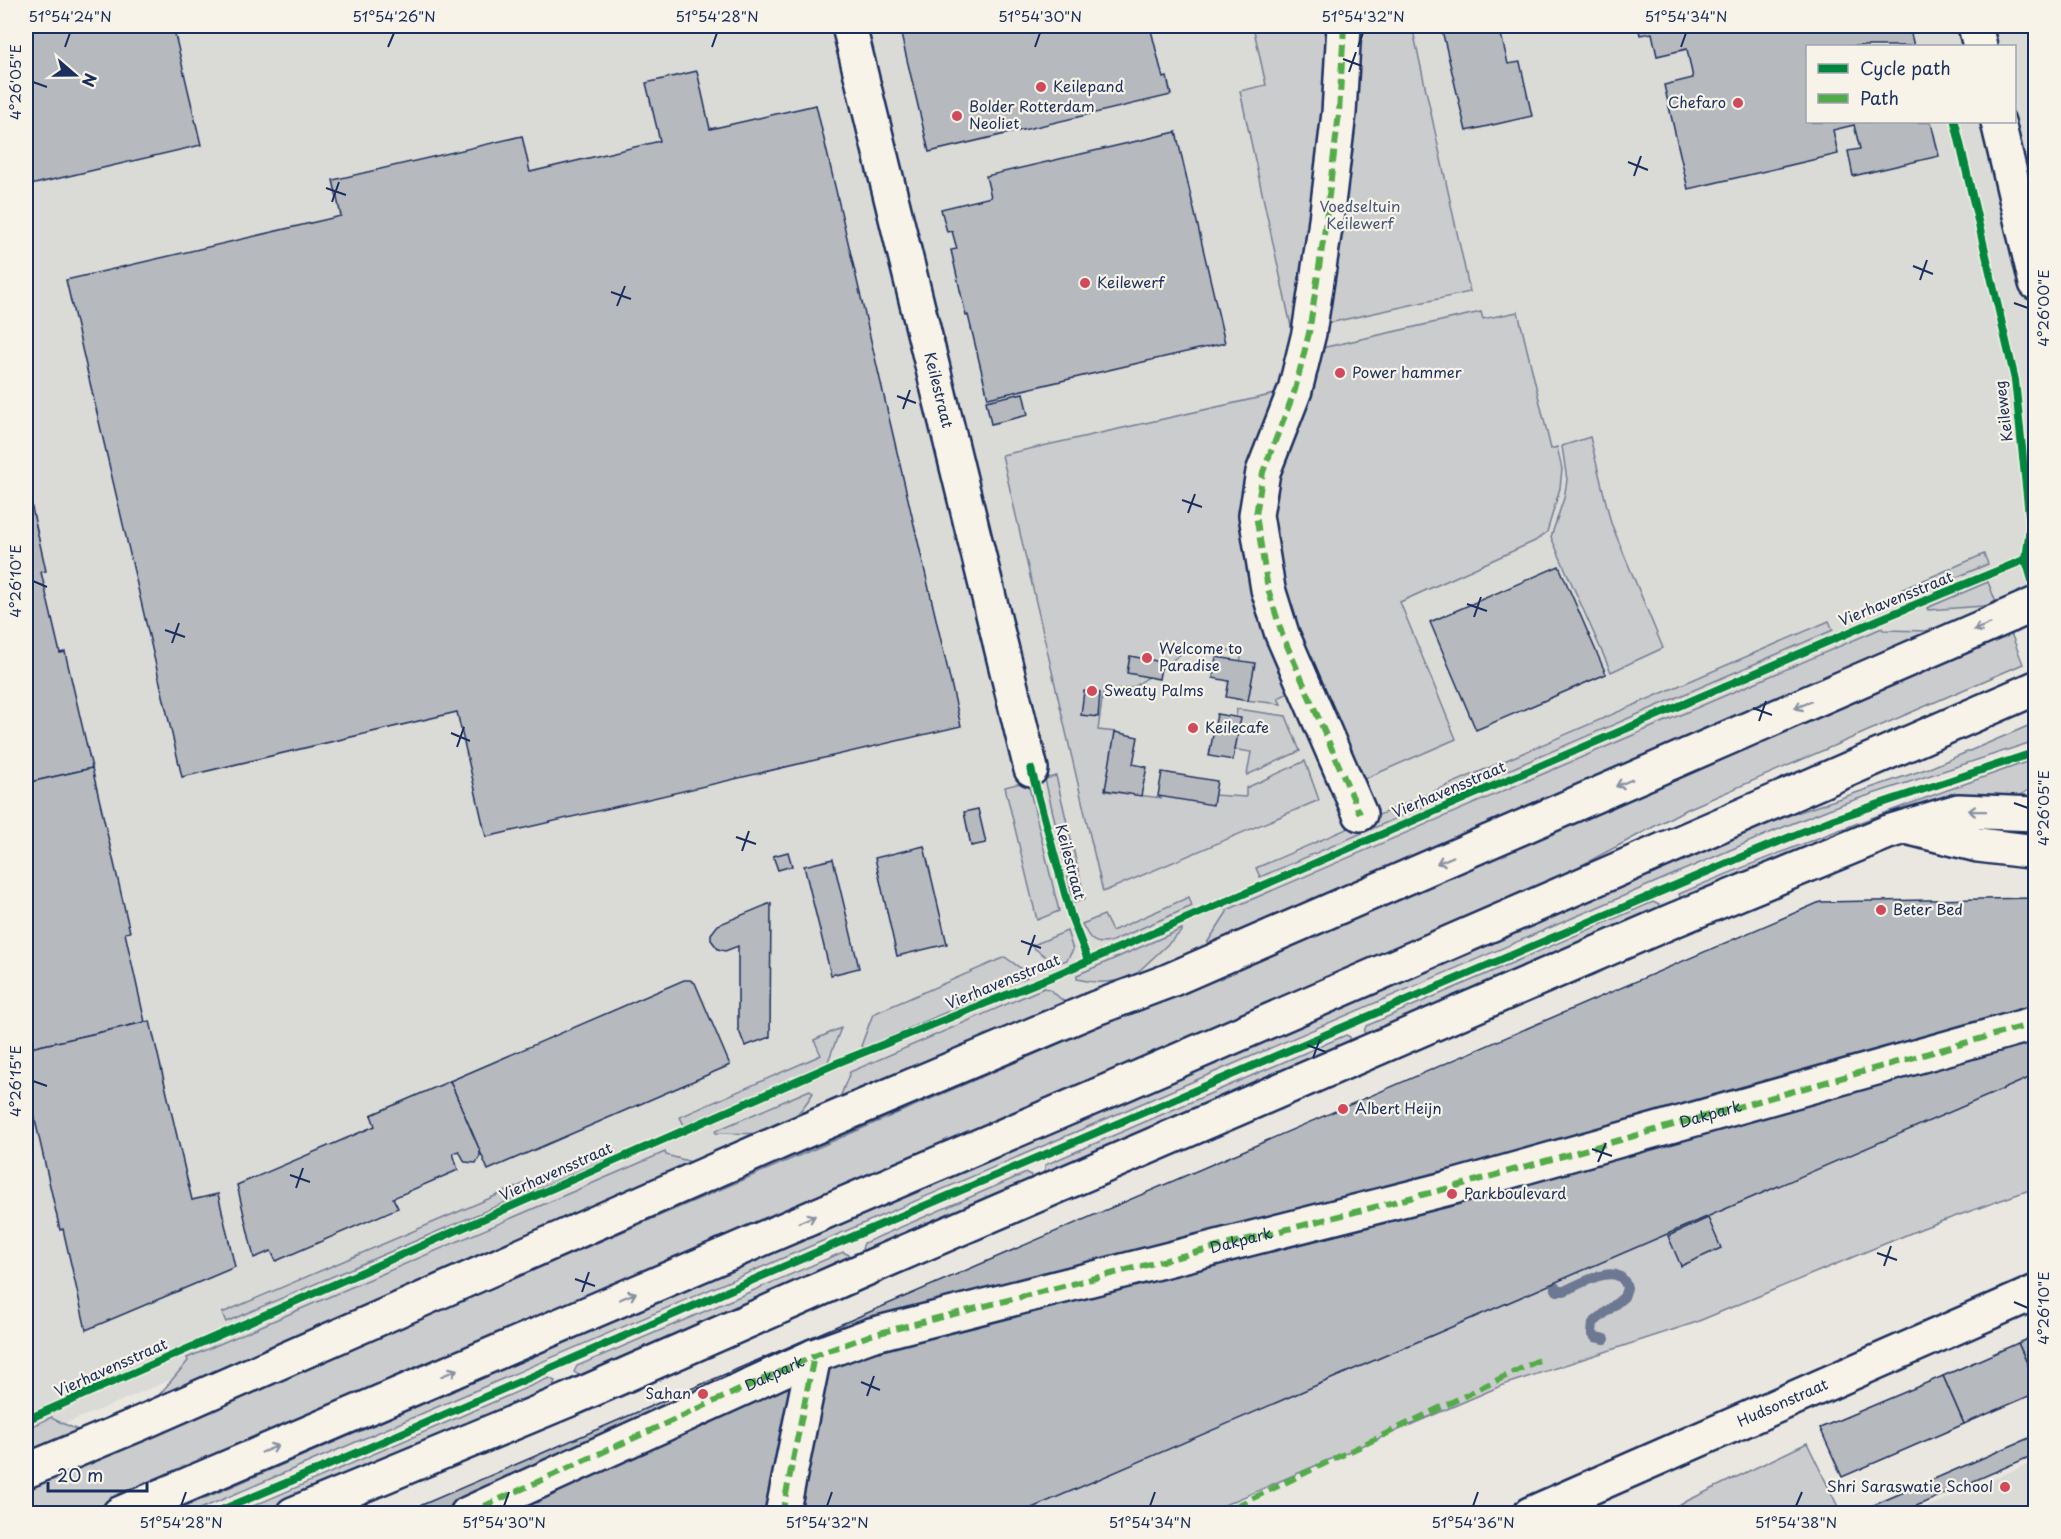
<svg xmlns="http://www.w3.org/2000/svg" width="2061" height="1539" font-family="'Playpen Sans',sans-serif">
<style>
.built{fill:#dadad6;fill-rule:evenodd}
.green{fill:#cbcccd;stroke:#737e96;stroke-width:1.5}
.lines{fill:none;stroke-linecap:round;stroke-linejoin:round}
.stream{stroke:#6d7892;stroke-width:10}
.building{fill:#b6babf;stroke:#1b2f5e;stroke-width:1.5}
.street-casing{stroke:#1b2f5e;stroke-width:38}
.secondary-casing{stroke:#1b2f5e;stroke-width:38}
.street{stroke:#f7f3e8;stroke-width:33}
.secondary{stroke:#f7f3e8;stroke-width:33}
.quiet{stroke:#52ab49;stroke-width:6;stroke-dasharray:12 6;stroke-linecap:butt}
.cycleway-casing{stroke:#f7f3e8;stroke-width:11}
.cycleway{stroke:#00873e;stroke-width:8}
.oneway{stroke:#8991a3}
.ticks{fill:none;stroke:#1b2f5e;stroke-width:2}
.poi-dot{fill:#d1495b;stroke:#f7f3e8;stroke-width:2}
.labels{text-anchor:middle;stroke-width:4.5;stroke-linejoin:round;paint-order:stroke}
.poi-label{font-size:15px;fill:#1b2f5e;stroke:#f7f3e8;text-anchor:start}
.park-label{font-size:15px;fill:#47567a;stroke:#f7f3e8}
.street-label{font-size:15px;fill:#1b2f5e;stroke:#f7f3e8}
.neatline{fill:none;stroke:#1b2f5e;stroke-width:2}
.ticks-label{font-size:15px;text-anchor:middle;fill:#1b2f5e}
</style>
<rect width="100%" height="100%" fill="#eae7e0"/>
<filter id="ink" filterUnits="userSpaceOnUse"><feTurbulence type="fractalNoise" baseFrequency=".0167" numOctaves="2"/><feDisplacementMap in="SourceGraphic" scale="12" xChannelSelector="R" yChannelSelector="G"/><feConvolveMatrix kernelMatrix="1 2 1 2 8 2 1 2 1" color-interpolation-filters="sRGB"/></filter>
<g filter="url(#ink)">
<g class="built">
<path d="M26,26H2035V594L99,1410L26,1439ZM1808,46H2014V122H1808Z"/>
<path d="M2035,1461V1513H1913Z"/>
</g>
<g class="green">
<path d="M1253,26H1412L1470,292L1292,331L1240,91L1266,85Z"/>
<path d="M1481,312L1483,319L1518,312L1551,449L1557,447L1562,469L1560,488L1547,532L1535,541L1400,602L1456,739L1362,780L1311,682L1265,516L1313,350Z"/>
<path d="M1284,392L1261,452L1295,690L1278,698L1281,704L1236,699L1241,656L1224,648L1191,647L1134,687L1103,693L1098,730L1116,732L1106,791L1161,798V792L1246,797V788L1305,761L1319,800L1103,892L1002,455Z"/>
<path d="M1590,437L1611,523L1663,648L1611,672L1551,537L1564,498L1567,480L1562,446Z"/>
<path d="M1984,554L1988,564L1905,599L1901,590Z"/>
<path d="M1988,582L1997,605L1928,610L1927,608Z"/>
<path d="M1829,621L1833,630L1260,877L1256,868Z"/>
<path d="M1882,628L1883,630L1929,631L1930,633L1209,945L1207,943L1227,912V910Z"/>
<path d="M2011,633L2023,664L1683,811L1541,887L86,1513H26V1489Z"/>
<path d="M1237,709L1286,716L1300,751L1247,775L1251,752L1232,749Z"/>
<path d="M2035,723V741L1839,805L1786,826L191,1513L168,1514L1782,818L1932,767Z"/>
<path d="M2035,759V786L2011,801L1681,900L1679,894C1796,844 1915,801 2035,759Z"/>
<path d="M1056,776L1085,899L1074,903L1045,779Z"/>
<path d="M1025,782L1028,783L1059,911L1037,920L1005,787Z"/>
<path d="M1189,897L1192,906L1110,942C1093,946 1089,938 1082,924L1104,915L1112,931Z"/>
<path d="M1653,902L1659,905L1658,910L1366,1035L1364,1032L1366,1026Z"/>
<path d="M1182,929V931L1139,971L1140,974C1119,982 1100,985 1077,979V975Z"/>
<path d="M1067,931L1073,950L1067,960L1056,964L1031,946Z"/>
<path d="M1005,957L1027,973V977L864,1048L861,1046L873,1014Z"/>
<path d="M1044,988L1049,989L1067,1004L839,1100L850,1072Z"/>
<path d="M841,1028L827,1064L684,1125L680,1117L821,1055L814,1040Z"/>
<path d="M1346,1035L1350,1037V1043L1047,1173L1045,1170V1165Z"/>
<path d="M2035,1037V1188L1923,1228L1694,1323L1503,1385L1206,1513L486,1514Z"/>
<path d="M810,1090L813,1093C785,1139 764,1134 716,1133L715,1131Z"/>
<path d="M612,1146L616,1155L226,1322L222,1313Z"/>
<path d="M665,1152L666,1155L695,1163L160,1397L159,1395L188,1361L187,1358Z"/>
<path d="M1026,1173L1031,1175V1181L865,1251L862,1249L864,1243Z"/>
<path d="M843,1252L849,1255L847,1261L580,1376L574,1372L577,1366Z"/>
<path d="M549,1378L555,1381L552,1388L261,1513L235,1514Z"/>
<path d="M52,1417L53,1419L80,1431L26,1454V1429Z"/>
<path d="M1807,1443L1841,1513H1666L1689,1500Z"/>
</g>
<g class="lines">
<path class="stream" d="M1555,1287L1557,1291H1564C1580,1284 1620,1259 1627,1288L1624,1297L1593,1323L1592,1333L1595,1337L1605,1339"/>
</g>
<g class="building">
<path d="M50,26H173L201,145L26,186V31Z"/>
<path d="M899,26H1150L1163,78L1167,77L1171,95L929,152Z"/>
<path d="M1441,26H1499L1508,64L1520,62L1532,116L1466,131Z"/>
<path d="M1638,26H1909L1914,46H1808V122H1931L1939,156L1853,176L1848,151L1860,149L1854,125L1833,130L1838,154L1688,189L1664,85L1693,78L1687,49L1657,56L1652,33L1640,35Z"/>
<path d="M697,71L710,129L816,105L961,726L486,837L457,712L182,777L66,280L341,216L333,180L522,136L530,172L660,141L646,83Z"/>
<path d="M1176,132L1225,343L988,398L968,315L966,316L951,250L957,249L952,231L947,232L941,209L991,197L986,176Z"/>
<path d="M1023,393L1028,415L991,424L986,401Z"/>
<path d="M26,481L46,571L41,572L60,653L65,652L92,768L26,783Z"/>
<path d="M1559,566L1606,674L1476,730L1430,622Z"/>
<path d="M1130,656L1162,662L1159,679L1127,673Z"/>
<path d="M1216,657L1255,663L1248,701L1226,697L1229,681L1213,678Z"/>
<path d="M1084,691L1100,693L1098,717L1081,715Z"/>
<path d="M1217,714L1241,718L1233,760L1209,756Z"/>
<path d="M1115,732L1138,737L1133,764L1147,767L1141,796L1105,790Z"/>
<path d="M92,768L130,932L125,933L145,1022L26,1049V783Z"/>
<path d="M1162,772L1217,781L1213,805L1158,796Z"/>
<path d="M978,809L986,843L971,846L964,812Z"/>
<path d="M924,846L947,944L897,956L875,858Z"/>
<path d="M788,852L792,866L778,870L773,856Z"/>
<path d="M833,859L859,968L831,975L804,866Z"/>
<path d="M2036,898V1075L1018,1514H401L1820,902Z"/>
<path d="M771,903L770,1037L745,1046L738,1028V946L725,951L718,949L711,940V934L718,925Z"/>
<path d="M684,980H690L695,983L730,1065L488,1170L450,1081Z"/>
<path d="M150,1021L192,1200L218,1194L235,1267L86,1330L63,1229L60,1230L26,1080V1049Z"/>
<path d="M450,1081L480,1151V1156L476,1163L465,1162L459,1151L453,1153L458,1170L393,1198L398,1208L276,1261L271,1251L254,1258L237,1185L375,1126L371,1115Z"/>
<path d="M1708,1218L1721,1248L1681,1266L1668,1236Z"/>
<path d="M2036,1335V1383L2018,1343Z"/>
<path d="M2018,1343L2036,1383V1393L1964,1424L1943,1376Z"/>
<path d="M1943,1376L1964,1424L1842,1477L1820,1428Z"/>
<path d="M2036,1435V1454L1898,1514H1861L1860,1511Z"/>
</g>
<g class="lines">
<defs>
<g id="street">
<path id="s1" d="M849,26L1031,769"/>
<path d="M1344,26L1339,113L1325,228L1309,333L1295,390L1263,472L1256,515L1268,589L1282,634L1360,814"/>
<path d="M1975,26L1980,46"/>
<path d="M1998,122L2036,283"/>
<path d="M1906,827L1978,845L2036,852"/>
<path d="M293,1514L573,1398L861,1271L1674,920L1888,832L1958,811L2036,814"/>
<path id="s2" d="M467,1514L814,1356L871,1335L1453,1187L2036,1023"/>
<path d="M782,1514L814,1356"/>
<path id="s3" d="M1530,1514L2036,1292"/>
</g>
<g id="secondary">
<path d="M26,1471L141,1423L798,1134L1096,1008L1168,981L2036,604"/>
<path d="M119,1514L1117,1087L2036,688"/>
</g>
</defs>
<use href="#street" class="street-casing"/>
<use href="#secondary" class="secondary-casing"/>
<use href="#street" class="street"/>
<use href="#secondary" class="secondary"/>
<g class="quiet">
<path d="M1344,26L1339,113L1325,228L1309,333L1295,390L1263,472L1256,515L1268,589L1282,634L1360,814"/>
<path d="M467,1514L814,1356L871,1335L1453,1187L2036,1023"/>
<path d="M782,1514L814,1356"/>
<path d="M1220,1514L1539,1360"/>
</g>
<defs>
<g id="cycleway">
<path d="M1955,122L2015,380L2030,525L2026,560L2036,594"/>
<path d="M1031,769L1071,916L1088,960"/>
<path d="M26,1420L837,1063L1051,977L1878,620L2036,555"/>
<path d="M212,1514L329,1465L847,1239L1744,856L1834,819L2036,752"/>
</g>
</defs>
<use href="#cycleway" class="cycleway-casing"/>
<use href="#cycleway" class="cycleway"/>
</g>
<defs><path id="oneway-shaft" d="M-6 0H5M1.5-3L5.5 0L1.5 3" fill="none" stroke-width="1.6" stroke-linecap="round" stroke-linejoin="round" transform="scale(1.5)"/></defs>
<g class="oneway">
<use href="#oneway-shaft" transform="translate(1982 627) rotate(157)"/>
<use href="#oneway-shaft" transform="translate(1803 705) rotate(157)"/>
<use href="#oneway-shaft" transform="translate(1624 783) rotate(157)"/>
<use href="#oneway-shaft" transform="translate(1977 811) rotate(-179)"/>
<use href="#oneway-shaft" transform="translate(1445 860) rotate(157)"/>
<use href="#oneway-shaft" transform="translate(807 1219) rotate(-23)"/>
<use href="#oneway-shaft" transform="translate(628 1296) rotate(-23)"/>
<use href="#oneway-shaft" transform="translate(449 1373) rotate(-23)"/>
<use href="#oneway-shaft" transform="translate(270 1449) rotate(-23)"/>
</g>
</g>
<path class="ticks" d="M65,47L70,33M388,47L394,33M712,47L717,33M1035,47L1040,33M1358,47L1363,33M1681,47L1686,33M1343,59L1362,66M1349,72L1356,52M33,82L47,87M1628,162L1648,170M1634,176L1641,156M326,188L346,195M332,202L339,182M1913,266L1933,274M1920,280L1927,260M611,292L631,299M2014,303L2028,308M617,306L625,286M897,396L916,403M903,409L910,390M1182,500L1202,507M1188,513L1195,494M33,581L47,587M1467,604L1487,611M1474,617L1481,597M165,630L185,637M172,643L179,623M1753,708L1772,715M1759,721L1766,701M451,733L470,741M457,747L464,727M2014,803L2028,808M736,837L756,844M742,851L749,831M1021,941L1041,948M1028,955L1035,935M1307,1045L1326,1052M1313,1058L1320,1039M33,1081L47,1086M1592,1149L1612,1156M1598,1162L1606,1143M290,1175L310,1182M296,1188L303,1168M1877,1253L1897,1260M1884,1266L1891,1246M575,1279L595,1286M582,1292L589,1272M2014,1302L2028,1308M861,1382L880,1390M867,1396L874,1376M181,1506L186,1492M504,1506L509,1492M827,1506L832,1492M1150,1506L1155,1492M1473,1506L1478,1492M1796,1506L1802,1492"/>
<g class="poi-dot">
<circle cx="1041" cy="87" r="6"/>
<circle cx="1738" cy="103" r="6"/>
<circle cx="957" cy="116" r="6"/>
<circle cx="1085" cy="283" r="6"/>
<circle cx="1340" cy="373" r="6"/>
<circle cx="1147" cy="658" r="6"/>
<circle cx="1092" cy="691" r="6"/>
<circle cx="1193" cy="728" r="6"/>
<circle cx="1881" cy="910" r="6"/>
<circle cx="1343" cy="1109" r="6"/>
<circle cx="1452" cy="1194" r="6"/>
<circle cx="703" cy="1394" r="6"/>
<circle cx="2005" cy="1487" r="6"/>
</g>
<g class="labels">
<g class="poi-label">
<text x="1053" y="92">Keilepand</text>
<text x="1726" y="108" text-anchor="end">Chefaro</text>
<text x="969" y="112">Bolder Rotterdam<tspan x="969" dy="17">Neoliet</tspan></text>
<text x="1097" y="288">Keilewerf</text>
<text x="1352" y="378">Power hammer</text>
<text x="1159" y="654">Welcome to<tspan x="1159" dy="17">Paradise</tspan></text>
<text x="1104" y="696">Sweaty Palms</text>
<text x="1205" y="733">Keilecafe</text>
<text x="1893" y="915">Beter Bed</text>
<text x="1355" y="1114">Albert Heijn</text>
<text x="1464" y="1199">Parkboulevard</text>
<text x="691" y="1399" text-anchor="end">Sahan</text>
<text x="1993" y="1492" text-anchor="end">Shri Saraswatie School</text>
</g>
<g class="park-label">
<text x="1360" y="212">Voedseltuin<tspan x="1360" dy="17">Keilewerf</tspan></text>
</g>
<g class="street-label">
<text dy="5" stroke="none"><textPath href="#s1" startOffset="375">Keilestraat</textPath></text>
<text transform="translate(2004 411) rotate(-97)" y="5">Keileweg</text>
<text transform="translate(1896 599) rotate(-22)" y="5">Vierhavensstraat</text>
<text transform="translate(1449 790) rotate(-23)" y="5">Vierhavensstraat</text>
<text transform="translate(1070 862) rotate(75)" y="5">Keilestraat</text>
<text transform="translate(1003 982) rotate(-22)" y="5">Vierhavensstraat</text>
<text dy="5" stroke="none"><textPath href="#s2" startOffset="1310">Dakpark</textPath></text>
<text transform="translate(556 1172) rotate(-24)" y="5">Vierhavensstraat</text>
<text dy="5" stroke="none"><textPath href="#s2" startOffset="824">Dakpark</textPath></text>
<text transform="translate(111 1368) rotate(-24)" y="5">Vierhavensstraat</text>
<text dy="5" stroke="none"><textPath href="#s2" startOffset="338">Dakpark</textPath></text>
<text dy="5" stroke="none"><textPath href="#s3" startOffset="276">Hudsonstraat</textPath></text>
</g>
</g>
<rect width="2061" height="1539" fill="none" stroke="#f7f3e8" stroke-width="66"/>
<rect x="1806" y="45" width="210" height="78" fill="#f7f3e8" stroke="#9fa5b1" stroke-width="1.5"/>
<rect x="1818" y="64" width="30" height="9" fill="#00873e" stroke="#9fa5b1" stroke-width="1.5"/>
<text x="1860" y="75" font-size="18" fill="#1b2f5e">Cycle path</text>
<rect x="1818" y="94" width="30" height="9" fill="#52ab49" stroke="#9fa5b1" stroke-width="1.5"/>
<text x="1860" y="105" font-size="18" fill="#1b2f5e">Path</text>
<g transform="translate(75 75) rotate(110)" stroke="#f7f3e8" stroke-width="4.5" paint-order="stroke">
<path d="M0-4.5L10 22L0 15L-10 22Z" fill="#1b2f5e"/>
<text y="-9" font-size="16" font-weight="bold" text-anchor="middle" fill="#1b2f5e">N</text>
</g>
<path d="M48 1482v9h99v-9" fill="none" stroke="#1b2f5e" stroke-width="3"/>
<text x="57" y="1482" font-size="18" fill="#1b2f5e" stroke="#f7f3e8" stroke-width="4.5" paint-order="stroke">20 m</text>
<rect x="33" y="33" width="1995" height="1473" class="neatline"/>
<g class="ticks-label">
<text x="70" y="22">51°54'24"N</text>
<text x="394" y="22">51°54'26"N</text>
<text x="717" y="22">51°54'28"N</text>
<text x="1040" y="22">51°54'30"N</text>
<text x="1363" y="22">51°54'32"N</text>
<text x="1686" y="22">51°54'34"N</text>
<text transform="translate(16 82) rotate(-90)" y="5">4°26'05"E</text>
<text transform="translate(2044 308) rotate(-90)" y="5">4°26'00"E</text>
<text transform="translate(16 581) rotate(-90)" y="5">4°26'10"E</text>
<text transform="translate(2044 808) rotate(-90)" y="5">4°26'05"E</text>
<text transform="translate(16 1081) rotate(-90)" y="5">4°26'15"E</text>
<text transform="translate(2044 1308) rotate(-90)" y="5">4°26'10"E</text>
<text x="181" y="1528">51°54'28"N</text>
<text x="504" y="1528">51°54'30"N</text>
<text x="827" y="1528">51°54'32"N</text>
<text x="1150" y="1528">51°54'34"N</text>
<text x="1473" y="1528">51°54'36"N</text>
<text x="1796" y="1528">51°54'38"N</text>
</g>
</svg>
